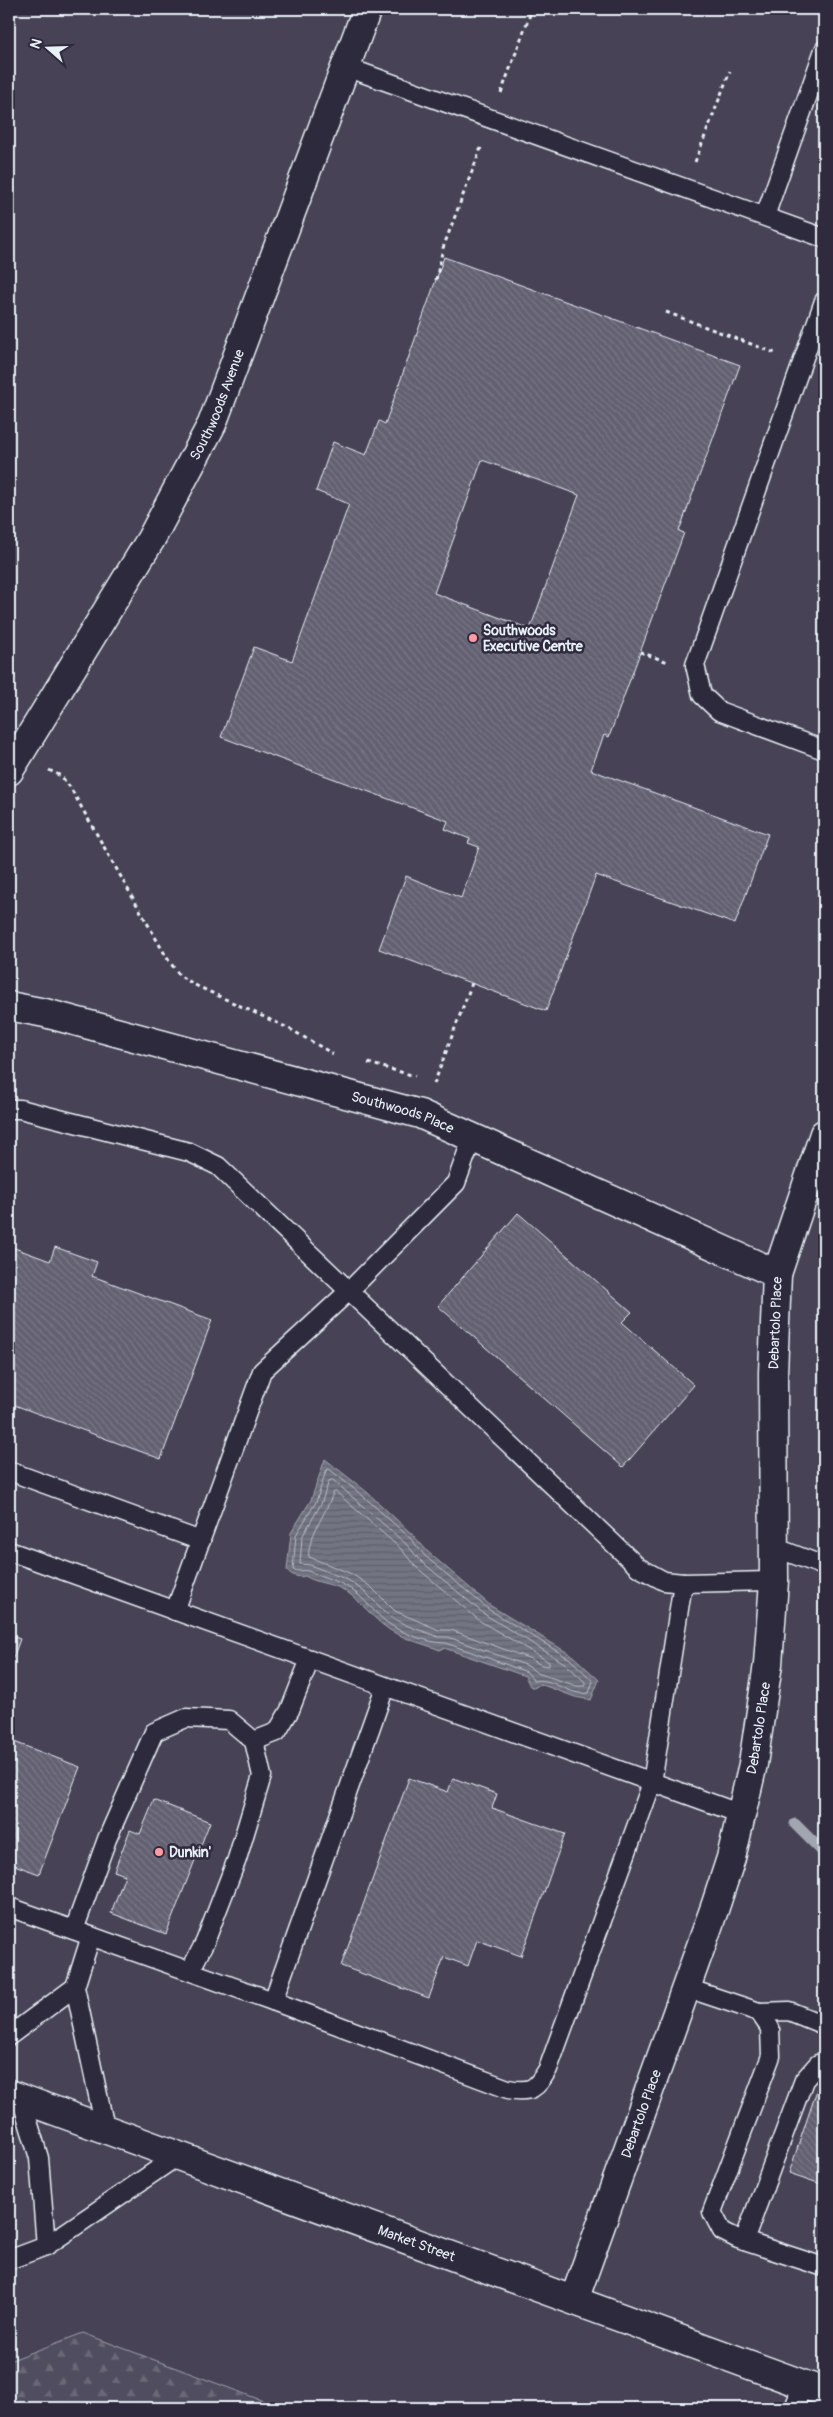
<svg xmlns="http://www.w3.org/2000/svg" width="833" height="2417" font-family="Pangolin,sans-serif">
<style>
.built{fill:#464354}
.forest{fill:url(#forest-firs);stroke:#9ca0ac}
.water{fill:url(#water-rules);stroke:#a2a6b1}
.lines{fill:none;stroke-linecap:round;stroke-linejoin:round}
.shore{stroke:#b9bfc9;stroke-width:1}
.stream{stroke:#a2a6b1;stroke-width:11}
.building{fill:url(#building-back-hatch);stroke:#e8f1f8;fill-rule:evenodd}
.service-casing{stroke:#e8f1f8;stroke-width:21}
.minor-casing{stroke:#e8f1f8;stroke-width:31}
.primary-casing{stroke:#e8f1f8;stroke-width:31}
.path{stroke:#e8f1f8;stroke-width:3;stroke-dasharray:4 4;stroke-linecap:butt}
.service{stroke:#2f2a3d;stroke-width:18}
.minor{stroke:#2f2a3d;stroke-width:28}
.primary{stroke:#2f2a3d;stroke-width:28}
.poi-dot{fill:#ff9aa2;stroke:#2f2a3d;stroke-width:2}
.labels{text-anchor:middle;stroke-width:5;stroke-linejoin:round;paint-order:stroke}
.street-label{font-size:14px;fill:#e8f1f8;stroke:#2f2a3d}
.poi-label{font-size:14px;font-weight:bold;fill:#e8f1f8;stroke:#2f2a3d;text-anchor:start}
</style>
<defs>
<pattern id="forest-firs" width="22" height="20" patternUnits="userSpaceOnUse" patternTransform="scale(1.25)"><rect width="22" height="20" fill="#504e5f"/><path d="M5 1l3.5 6h-7zM16 11l3.5 6h-7z" fill="#696877"/></pattern>
<pattern id="water-rules" width="6" height="5" patternUnits="userSpaceOnUse" patternTransform="scale(1.25)"><rect width="6" height="5" fill="#737482"/><path d="M0 2.5h6" fill="none" stroke="#5f6069"/></pattern>
<pattern id="building-back-hatch" width="6" height="6" patternUnits="userSpaceOnUse" patternTransform="scale(1.25)"><rect width="6" height="6" fill="#636171"/><path d="M-1 5l2 2M0 0l6 6M5-1l2 2" fill="none" stroke="#797886"/></pattern>
</defs>
<rect width="100%" height="100%" fill="#3a3648"/>
<filter id="ink" filterUnits="userSpaceOnUse"><feTurbulence type="fractalNoise" baseFrequency=".02" numOctaves="2"/><feDisplacementMap in="SourceGraphic" scale="10" xChannelSelector="R" yChannelSelector="G"/><feConvolveMatrix kernelMatrix="1 2 1 2 8 2 1 2 1" color-interpolation-filters="sRGB"/></filter>
<g filter="url(#ink)">
<rect class="built" x="9" y="9" width="815" height="2399"/>
<path class="forest" d="M83,2333L282,2408H9V2361Z"/>
<path class="water" d="M325,1459L367,1492L414,1536L428,1552L491,1606L573,1656L599,1680L591,1700L575,1697L540,1684L534,1688L530,1686L525,1676L444,1648L440,1650C422,1643 398,1638 383,1625C368,1613 358,1598 342,1589C330,1583 316,1583 305,1576C298,1578 292,1576 287,1570L291,1533L311,1500Z"/>
<g class="lines">
<g class="shore">
<path d="M329,1469L363,1496L411,1539L425,1556L488,1609L570,1659L593,1681L589,1693C570,1697 551,1676 534,1681L527,1672L446,1643C428,1643 400,1633 385,1621C371,1609 361,1594 344,1585C333,1579 320,1576 308,1571C304,1570 298,1572 293,1570L296,1535L316,1502L326,1471Z"/>
<path d="M333,1480L406,1544L421,1561L484,1614L566,1664L585,1682V1686H577L537,1673L528,1666L448,1637H439L408,1626L390,1617L366,1593L348,1580L310,1565L300,1564L302,1537L321,1504L329,1481Z"/>
<path d="M336,1492L401,1549L415,1566L480,1621L549,1662V1666L541,1665L531,1659L451,1630H439L395,1611L371,1587L352,1574L309,1557C306,1540 327,1512 333,1493Z"/>
</g>
<path class="stream" d="M795,1824L824,1853"/>
</g>
<g class="building">
<path d="M444,257L740,365L679,531L684,533L609,737L604,735L591,770L768,834L735,924L596,875L546,1011L379,949L406,876L461,898L479,847L468,843L470,839L445,829L448,821L221,737L254,647L292,661L349,504L316,491L333,442L366,455L379,421L385,424ZM482,460L579,495L530,629L434,593Z"/>
<path d="M518,1213L632,1312L622,1322L694,1385L623,1467L438,1306Z"/>
<path d="M9,1246L50,1261L55,1247L97,1262L92,1276L212,1320L161,1459L9,1403Z"/>
<path d="M9,1635L20,1639L9,1669Z"/>
<path d="M9,1740L80,1767L39,1874L9,1863Z"/>
<path d="M409,1778L448,1792L453,1778L497,1794L492,1808L565,1834L521,1956L477,1940L468,1966L444,1957L429,1998L341,1966Z"/>
<path d="M154,1800L210,1822L166,1934L111,1913L125,1875L114,1871L130,1830L140,1834Z"/>
<path d="M820,2081L824,2082V2185L789,2173Z"/>
</g>
<g class="lines">
<defs>
<g id="service">
<path d="M346,67L824,238"/>
<path d="M765,216L824,50"/>
<path d="M824,301L695,665L702,695L719,711L824,750"/>
<path d="M9,1109H20L189,1152L218,1166L638,1567L664,1581L683,1583L774,1581"/>
<path d="M9,1471L201,1541"/>
<path d="M774,1547L824,1566"/>
<path d="M9,1551L741,1814"/>
<path d="M175,1611L262,1371L349,1291L456,1183L473,1136"/>
<path d="M254,1741L277,1732L290,1710L310,1659"/>
<path d="M9,1907L273,2001L508,2089C532,2093 536,2089 548,2069L652,1783L683,1583"/>
<path d="M74,1930L107,1839L154,1732L186,1718L229,1720L254,1741L262,1776L237,1859L205,1942L190,1971"/>
<path d="M91,1936L75,1987L105,2128"/>
<path d="M687,1988L759,2012L770,2028L771,2056L712,2212L722,2231L738,2239L824,2267"/>
<path d="M273,2001L385,1687"/>
<path d="M759,2012L789,2011L824,2025"/>
<path d="M9,2036L75,1987"/>
<path d="M21,2098L39,2158L46,2246"/>
<path d="M744,2241L804,2080L818,2064L824,2062"/>
<path d="M9,2256L14,2258L46,2246L179,2155"/>
<path d="M794,2408L803,2384"/>
</g>
<g id="minor">
<path id="s1" d="M9,771L151,539L212,424L367,9"/>
<path id="s2" d="M9,1006L45,1013L420,1114L777,1274"/>
<path id="s3" d="M574,2300L715,1907L731,1858L753,1764L768,1664L774,1581L773,1373L777,1274L824,1134"/>
</g>
<g id="primary">
<path id="s4" d="M9,2094L824,2392"/>
</g>
</defs>
<use href="#service" class="service-casing"/>
<use href="#minor" class="minor-casing"/>
<use href="#primary" class="primary-casing"/>
<g class="path">
<path d="M501,93L532,9"/>
<path d="M695,162L730,71"/>
<path d="M436,280L443,248L482,145"/>
<path d="M666,312L775,353"/>
<path d="M640,652L668,662"/>
<path d="M49,770L61,776L70,787L167,958L180,976L197,986L288,1028L333,1054"/>
<path d="M368,1063L415,1076"/>
<path d="M434,1084L472,983"/>
</g>
<use href="#service" class="service"/>
<use href="#minor" class="minor"/>
<use href="#primary" class="primary"/>
</g>
</g>
<g class="poi-dot">
<circle cx="473" cy="638" r="5"/>
<circle cx="159" cy="1852" r="5"/>
</g>
<g class="labels">
<g class="street-label">
<text dy="5" stroke="none"><textPath href="#s1" startOffset="422">Southwoods Avenue</textPath></text>
<text dy="5" stroke="none"><textPath href="#s2" startOffset="408">Southwoods Place</textPath></text>
<text dy="5" stroke="none"><textPath href="#s3" startOffset="1008">Debartolo Place</textPath></text>
<text dy="5" stroke="none"><textPath href="#s3" startOffset="602">Debartolo Place</textPath></text>
<text dy="5" stroke="none"><textPath href="#s3" startOffset="198">Debartolo Place</textPath></text>
<text dy="5" stroke="none"><textPath href="#s4" startOffset="434">Market Street</textPath></text>
</g>
<g class="poi-label">
<text x="483" y="635">Southwoods<tspan x="483" dy="16">Executive Centre</tspan></text>
<text x="169" y="1857">Dunkin'</text>
</g>
</g>
<rect width="833" height="2417" fill="none" stroke="#2f2a3d" stroke-width="30"/>
<rect x="15" y="15" width="803" height="2387" fill="none" stroke="#e8f1f8" stroke-width="2" filter="url(#ink)"/>
<g transform="translate(48 48) rotate(290)" stroke="#2f2a3d" stroke-width="4" paint-order="stroke">
<path d="M0-4L9 19L0 12L-9 19Z" fill="#e8f1f8"/>
<text y="-8" font-size="14" font-weight="bold" text-anchor="middle" fill="#e8f1f8">N</text>
</g>
</svg>
